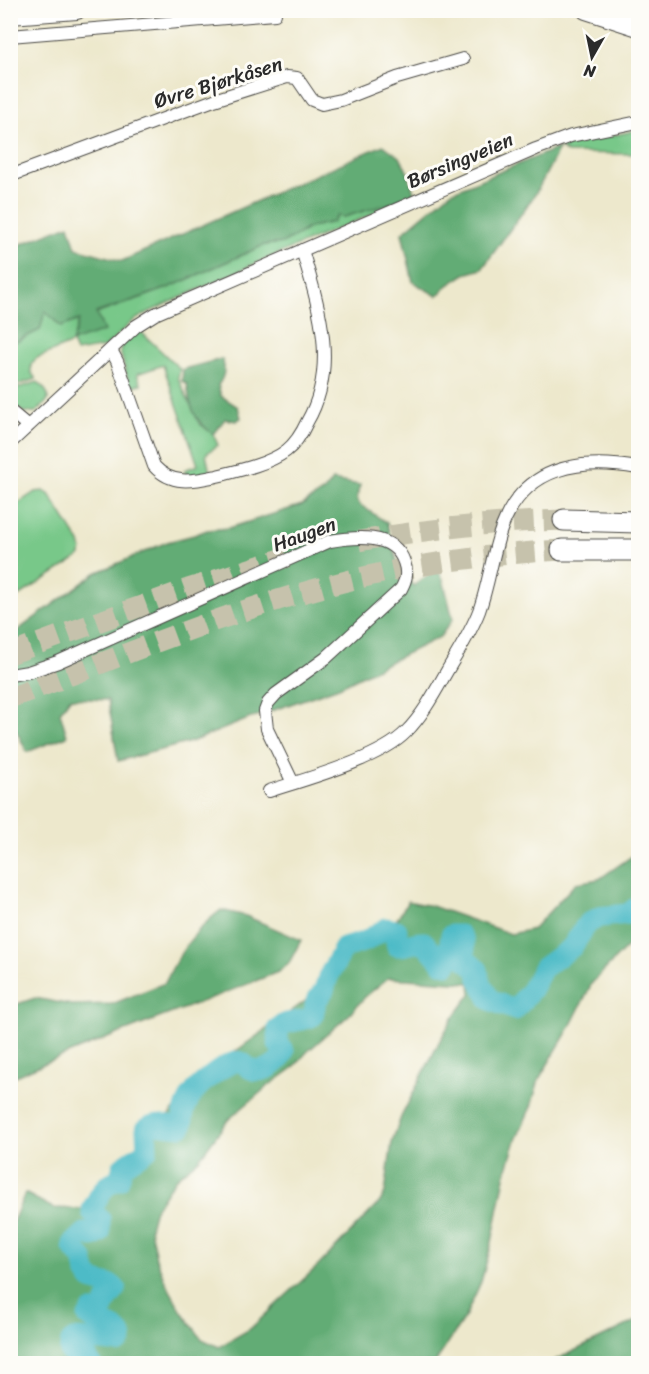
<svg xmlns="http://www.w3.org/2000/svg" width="649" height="1374" font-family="Sriracha,sans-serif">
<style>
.green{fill:#78c889;stroke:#527a5a;stroke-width:1.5}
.forest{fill:#62ac75;stroke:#466c50;stroke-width:1.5;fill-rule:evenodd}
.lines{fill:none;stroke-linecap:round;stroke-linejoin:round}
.river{stroke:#4dbbc7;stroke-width:21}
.highway-tunnel{stroke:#c6c2ac;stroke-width:21;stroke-dasharray:21 10;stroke-linecap:butt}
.street-casing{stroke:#484743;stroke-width:14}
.primary-casing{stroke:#484743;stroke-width:20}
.highway-casing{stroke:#484743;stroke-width:23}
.street{stroke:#fff;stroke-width:12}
.primary{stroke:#fff;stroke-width:18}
.highway{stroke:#fff;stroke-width:21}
.labels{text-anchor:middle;stroke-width:6;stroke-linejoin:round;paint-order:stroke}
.street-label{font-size:20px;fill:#2b2b2b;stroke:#fdfcf7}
</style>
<rect width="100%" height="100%" fill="#fdfcf7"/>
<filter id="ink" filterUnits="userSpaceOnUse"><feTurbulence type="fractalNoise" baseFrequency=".0167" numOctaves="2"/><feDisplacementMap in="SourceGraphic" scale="12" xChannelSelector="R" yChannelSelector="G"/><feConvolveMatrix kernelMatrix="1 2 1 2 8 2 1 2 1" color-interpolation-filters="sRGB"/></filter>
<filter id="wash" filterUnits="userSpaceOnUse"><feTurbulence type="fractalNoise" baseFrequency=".008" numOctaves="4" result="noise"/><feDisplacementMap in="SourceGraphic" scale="24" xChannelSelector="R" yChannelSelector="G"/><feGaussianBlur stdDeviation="1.35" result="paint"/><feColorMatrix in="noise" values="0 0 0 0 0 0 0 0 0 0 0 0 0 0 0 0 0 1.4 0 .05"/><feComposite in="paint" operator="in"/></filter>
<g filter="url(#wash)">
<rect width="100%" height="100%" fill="#ede8cc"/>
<g class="green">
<path d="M638,130V154L567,153L560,147Z"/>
<path d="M415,196L254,264L147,313L133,321L105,347L76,352L72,343L37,358L31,364V372L36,379L11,387V344L40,330L44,310L80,319L73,342L101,322L96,314L168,288L264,245L284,243L310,227L333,222L337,215L344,217Z"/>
<path d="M139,330L180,369L178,378L199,423L213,434L218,445L206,454L210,473L188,479L184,470L198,465L163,365L137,374L141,384L130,387L120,351L122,345Z"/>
<path d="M38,382C53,396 51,400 36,412H23L11,403L10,390Z"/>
<path d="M43,491L49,494L80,543L82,550L79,557L11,601V508L35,492Z"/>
</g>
<g class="forest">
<path d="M383,145L400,157L408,173L415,196L344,217L337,216L333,222L310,227L284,243L264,245L168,288L96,313L104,331L72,342L79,320L61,327L45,311L40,330L11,344V248L69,225L76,248L122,261Z"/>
<path d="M560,147L536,193L482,269L465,274L448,285L437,296L413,282L402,233L451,192Z"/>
<path d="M222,359C226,368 224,378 218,385L221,396L238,407L241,418L236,421L225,419L213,434C194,420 190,408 187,384L182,381L183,369Z"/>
<path d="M332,480L360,485L357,497L359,504L387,523L397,561L413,586L437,568L443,579L453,619L440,637L339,687L251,718L191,742L118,761L108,700L70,698L60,712L67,736L27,752L11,720L10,636L96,573L167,542L194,535L207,530L229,528L302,505L324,491Z"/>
<path d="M638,852V939L627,947L592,983L569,1029L539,1079L531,1107L516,1140L506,1172L492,1242L481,1282L465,1317L435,1363H11V1226L25,1193L53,1208L81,1209L106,1196L148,1138L188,1094L236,1051L308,999L350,952L371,943L393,926L408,901L432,906L511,934L533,929L576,883L599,879ZM388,978L470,983L471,994L453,1018L439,1042L401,1117L392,1142L385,1192L380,1202L319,1265L268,1312L250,1329L219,1347L202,1339L182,1312L165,1281L156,1258L150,1228L155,1209L175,1179L199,1159L228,1120L267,1087L292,1069L307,1052L348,1016L365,997Z"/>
<path d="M221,910L246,916L301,940L289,963L278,972C189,1008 98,1039 11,1078V1006L35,998L72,1005L112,1004L165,983C178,954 195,929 221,910Z"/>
<path d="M638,1320V1363H549Z"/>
</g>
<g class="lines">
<path class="river" d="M91,1364L84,1352L72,1354L70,1352C68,1336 78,1339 89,1340C99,1341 108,1341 118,1343L122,1339C119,1323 100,1326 88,1317L91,1312L100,1313L103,1310L107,1300L116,1289L113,1286L91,1280L86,1272L83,1259L73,1247V1244L85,1233L93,1237L100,1233V1219L92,1212V1209C99,1197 104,1182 119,1180L123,1166L147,1150L146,1129C157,1119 169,1129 182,1126C183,1121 183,1117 184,1112C189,1094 200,1084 215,1073C221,1069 227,1064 235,1062C243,1060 245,1066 251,1069C263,1075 281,1063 284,1051L278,1044V1028C288,1019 302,1023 313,1016L316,1001L324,990L328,977L344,948L366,941L386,928L397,930L396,942L397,946C406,947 414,941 424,942L442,963L447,964L451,935H460L464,941L465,959L478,970L479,979L490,1000L515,1010L531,990L543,968L572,947L587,924L599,917L628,914L638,906"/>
</g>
</g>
<g filter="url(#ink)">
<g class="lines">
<g class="highway-tunnel">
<path d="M359,541C427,529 494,522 564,520"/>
<path d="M10,654L188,589L287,557"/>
<path d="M10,698C113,660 214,616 320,588C399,566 480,555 562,550"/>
</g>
<defs>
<g id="street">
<path d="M10,36L275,14"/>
<path d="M10,176L214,100L287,77L297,78L312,100L322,104L341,100L397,78L463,59"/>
<path d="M111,350L117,361L154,466C172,486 193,481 217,476C237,471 269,464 286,451C295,444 302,433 307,422C339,367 319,307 302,250"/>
<path d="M10,411L28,426"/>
<path d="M10,443L136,326L155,314L536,149L571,136L638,122"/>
<path d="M10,675L28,672L58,662L330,541C354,537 394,532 404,562C408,573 406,580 401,589L326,658L276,694L268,703L265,711L267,729L293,783"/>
<path d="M269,791C306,779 380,759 406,732C423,715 435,692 447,671C458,652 471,632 479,611C489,584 492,554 502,527C525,465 581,458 638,468"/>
</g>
<g id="primary">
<path d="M586,10L638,27"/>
<path d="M10,15L77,10"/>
</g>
<g id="highway">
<path d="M564,520L638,522"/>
<path d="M562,550H638"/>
</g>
</defs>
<use href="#street" class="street-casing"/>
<use href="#primary" class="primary-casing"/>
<use href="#highway" class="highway-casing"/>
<use href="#street" class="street"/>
<use href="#primary" class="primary"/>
<use href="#highway" class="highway"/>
</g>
</g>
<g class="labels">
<g class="street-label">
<text transform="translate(218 82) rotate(-17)" y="7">Øvre Bjørkåsen</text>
<text transform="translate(460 160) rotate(-23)" y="7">Børsingveien</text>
<text transform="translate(304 534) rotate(-20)" y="7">Haugen</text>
</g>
</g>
<rect width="649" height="1374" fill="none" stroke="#fdfcf7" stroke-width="36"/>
<g transform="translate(592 57) rotate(189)" stroke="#fdfcf7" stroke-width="4.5" paint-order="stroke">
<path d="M0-4.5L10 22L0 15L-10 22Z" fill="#2b2b2b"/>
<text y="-9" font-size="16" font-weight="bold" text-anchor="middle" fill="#2b2b2b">N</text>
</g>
</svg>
